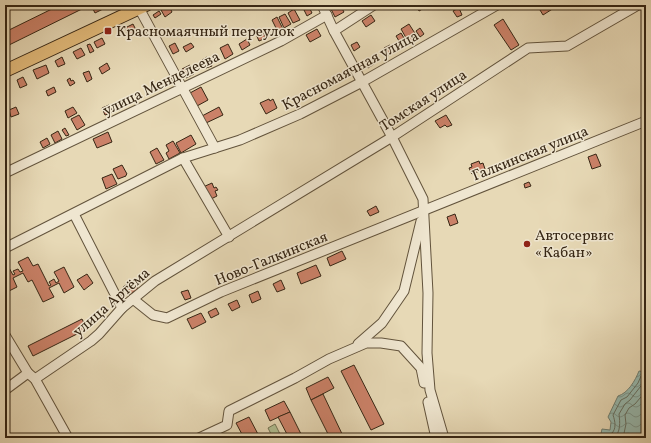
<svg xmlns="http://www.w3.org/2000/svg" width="651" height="443" font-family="Vollkorn,serif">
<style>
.green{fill:#b0c092;stroke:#737353}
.water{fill:url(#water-waves);stroke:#707f72}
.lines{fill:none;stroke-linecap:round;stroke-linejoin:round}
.shore{stroke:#667062;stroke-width:1}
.building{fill:#cb8168;stroke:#362614}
.minor-casing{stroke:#62533c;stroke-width:11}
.major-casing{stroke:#362614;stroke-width:14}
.minor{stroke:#efe6d0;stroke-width:9}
.major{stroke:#e4bc7b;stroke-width:12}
.poi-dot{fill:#8f2418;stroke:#efe6d0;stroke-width:1.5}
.labels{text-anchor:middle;stroke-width:3;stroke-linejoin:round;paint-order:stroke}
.poi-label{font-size:15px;fill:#362614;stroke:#efe6d0;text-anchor:start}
.street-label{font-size:15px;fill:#362614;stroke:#efe6d0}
</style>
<defs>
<pattern id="water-waves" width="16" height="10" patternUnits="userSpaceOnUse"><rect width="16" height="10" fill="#97bab0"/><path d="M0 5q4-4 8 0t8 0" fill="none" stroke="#7c978e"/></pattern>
</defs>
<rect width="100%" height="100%" fill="#e7d9b6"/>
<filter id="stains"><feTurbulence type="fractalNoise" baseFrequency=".005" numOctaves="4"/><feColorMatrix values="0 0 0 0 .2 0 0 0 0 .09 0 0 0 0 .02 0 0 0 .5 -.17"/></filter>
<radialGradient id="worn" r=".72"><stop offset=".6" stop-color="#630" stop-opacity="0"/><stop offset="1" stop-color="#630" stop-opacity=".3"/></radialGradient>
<path class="green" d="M275,424L282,438H273L268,428Z"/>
<path class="water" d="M639,371L646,372V438H600L602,429L610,430L611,422L608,417L618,396C628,393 635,381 639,371Z"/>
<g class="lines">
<g class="shore">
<path d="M604,438L606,435L611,434C617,429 615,421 613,415L621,400L627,397L638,383L641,376H646"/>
<path d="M614,438C621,432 620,422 619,414L625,404L630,400L644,382L646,381"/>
<path d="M623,438L626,424L625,415L629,408L635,404L646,391"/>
</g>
</g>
<g class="building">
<path d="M60,5H90L5,47V32Z"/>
<path d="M91,5H111L95,13Z"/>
<path d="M308,5L312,13L307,16L303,8Z"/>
<path d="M329,5H340L344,12L335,17Z"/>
<path d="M420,5H424L426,7L419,11L417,7Z"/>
<path d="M537,5H552L554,8L543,15Z"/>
<path d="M169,6L172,12L165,17L161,10Z"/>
<path d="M459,8L462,15L457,17L453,11Z"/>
<path d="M294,9L300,20L293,23L288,13Z"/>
<path d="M159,11L161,14L155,18L153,15Z"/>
<path d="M285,14L291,24L284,28L279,17Z"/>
<path d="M371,15L375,21L366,27L362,21Z"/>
<path d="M277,17L283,29L278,32L272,20Z"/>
<path d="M503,19L519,45L511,50L494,25Z"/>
<path d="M133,24L137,32L129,36L125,28Z"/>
<path d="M409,24L418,38L409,43L401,29Z"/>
<path d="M420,28L424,34L420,37L416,31Z"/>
<path d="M261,29L266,38L259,41L255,32Z"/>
<path d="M317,29L321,36L310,42L306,35Z"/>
<path d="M401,33L404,38L399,41L396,36Z"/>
<path d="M102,38L105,44L97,48L94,42Z"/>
<path d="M247,39L250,45L242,50L239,44Z"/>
<path d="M357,42L360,47L354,51L351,45Z"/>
<path d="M175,43L179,51L173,54L169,46Z"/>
<path d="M191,43L194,47L186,52L183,47Z"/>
<path d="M90,44L94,51L90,53L87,45Z"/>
<path d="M228,44L233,54L225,59L220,48Z"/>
<path d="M390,45L394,52L388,55L384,48Z"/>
<path d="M81,48L85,55L77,59L73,52Z"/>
<path d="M62,57L65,64L58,67L55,61Z"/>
<path d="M207,57L212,66L206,68L202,60Z"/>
<path d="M372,61L374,64L368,68L366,65Z"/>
<path d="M107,63L110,69L102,74L99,68Z"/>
<path d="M46,65L49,73L37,79L33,70Z"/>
<path d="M190,65L194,74L186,78L182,69Z"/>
<path d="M89,71L92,79L87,82L83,73Z"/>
<path d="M23,77L27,85L20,88L17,80Z"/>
<path d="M70,78L71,81L73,80L75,83L70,86L67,80Z"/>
<path d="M54,87L56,92L48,96L46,91Z"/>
<path d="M201,87L208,100L197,106L190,93Z"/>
<path d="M269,99L270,101L273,99L277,108L266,114L260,103Z"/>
<path d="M123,101L125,106L119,110L116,105Z"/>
<path d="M109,105L113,112L105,115L102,108Z"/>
<path d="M16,107L19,114L11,117L9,110Z"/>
<path d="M73,107L77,113L68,118L65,111Z"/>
<path d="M219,107L223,115L206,123L202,116Z"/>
<path d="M79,115L85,125L77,130L71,119Z"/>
<path d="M446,115L452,125L447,127L445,125L440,128L435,121Z"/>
<path d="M65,128L69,135L66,136L62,130Z"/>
<path d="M58,131L62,139L55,143L51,135Z"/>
<path d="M108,132L112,142L97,148L93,139Z"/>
<path d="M191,135L196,144L181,153L176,143Z"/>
<path d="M47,138L50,144L43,148L40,142Z"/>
<path d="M173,141L180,153L169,159L166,153L169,151L166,145Z"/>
<path d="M157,148L164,160L156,164L150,152Z"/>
<path d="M596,154L601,166L592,169L588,157Z"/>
<path d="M479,161L480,164L483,163L485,169L472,174L469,168L472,167L471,164Z"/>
<path d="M122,165L127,174L126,175V176L118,179L113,169Z"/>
<path d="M112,174L117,184L106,189L102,178Z"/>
<path d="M529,182L531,186L525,188L524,184Z"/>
<path d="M212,183L214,188L216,187L218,190L215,191L217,196L209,200L203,187Z"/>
<path d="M376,206L379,212L370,216L367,211Z"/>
<path d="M455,214L458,223L450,226L447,217Z"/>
<path d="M342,251L346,259L330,266L327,258Z"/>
<path d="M28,257L33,266L38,264L49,286L51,285L49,282L54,279L56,283L59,281L54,272L64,267L74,287L64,293L59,283L49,288L54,297L43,302L32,280L28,282L23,273L13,278L17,287L7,292L5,287V268L8,266L13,275L15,274L13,271L18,269L20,272L23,271L18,262Z"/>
<path d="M316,265L321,276L301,284L297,273Z"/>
<path d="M87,274L93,283L84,290L77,280Z"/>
<path d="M281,280L285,289L277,292L273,284Z"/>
<path d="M132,281L138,289L129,295L123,287Z"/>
<path d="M188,290L191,298L185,300L181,292Z"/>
<path d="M258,291L261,299L252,303L249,295Z"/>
<path d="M237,300L240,307L232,311L228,304Z"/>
<path d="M216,308L219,314L211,318L208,312Z"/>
<path d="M201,313L206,322L192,329L187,319Z"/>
<path d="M82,319L87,329L33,356L28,346Z"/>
<path d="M354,365L384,424L371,430L341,371Z"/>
<path d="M328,377L334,388L311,400L306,388Z"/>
<path d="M323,394L344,438H330L311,400Z"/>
<path d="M284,401L290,412L270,421L265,410Z"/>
<path d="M290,412L303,438H289L278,417Z"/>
<path d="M249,417L260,438H244L236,423Z"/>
</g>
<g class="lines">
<defs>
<g id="minor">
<path d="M322,5L334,31L392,137L423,199L428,293L427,353L430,390L444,438"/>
<path d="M139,8L215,148"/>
<path d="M334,31L374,5"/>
<path d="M183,158L229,237"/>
<path d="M5,173L281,41L327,15"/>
<path d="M74,214L122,308"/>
<path d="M5,248L183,158L240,140L300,114L362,82L497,5"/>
<path d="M133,299L153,315L167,318L221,292L646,121"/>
<path d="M5,335L28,373L35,379L68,438"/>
<path d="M358,344L382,323L404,291L421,221"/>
<path d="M35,379L91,341L99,334L122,308L155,281L392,137L528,48L567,46L638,5"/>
<path d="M5,390L28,373"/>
<path d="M428,402L436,438"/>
<path d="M199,438L227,425L229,411L295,378L329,359L366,343H381L401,346L421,368L424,383"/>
</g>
<path id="major" d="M5,71L146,5"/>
</defs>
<use href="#minor" class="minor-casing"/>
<use href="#major" class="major-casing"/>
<use href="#minor" class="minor"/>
<use href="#major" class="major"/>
</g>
<g class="poi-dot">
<rect x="104" y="27" width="8" height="8" rx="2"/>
<circle cx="527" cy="244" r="4"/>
</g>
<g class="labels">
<g class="poi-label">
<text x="116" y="36">Красномаячный переулок</text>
<text x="535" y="240">Автосервис<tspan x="535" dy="17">«Кабан»</tspan></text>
</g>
<g class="street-label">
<text transform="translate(350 70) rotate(-28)" y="5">Красномаячная улица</text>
<text transform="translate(161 83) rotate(-26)" y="5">улица Менделеева</text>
<text transform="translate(423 100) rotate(-33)" y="5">Томская улица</text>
<text transform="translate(530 153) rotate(-22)" y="5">Галкинская улица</text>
<text transform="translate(271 258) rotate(-22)" y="5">Ново-Галкинская</text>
<text transform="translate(111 302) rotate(-41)" y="5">улица Артёма</text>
</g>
</g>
<rect width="651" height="443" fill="none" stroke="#e7d9b6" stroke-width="20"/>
<rect x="6" y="6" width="639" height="431" fill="none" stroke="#362614" stroke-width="2"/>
<rect x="10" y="10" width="631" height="423" fill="none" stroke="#362614"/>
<rect width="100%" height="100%" filter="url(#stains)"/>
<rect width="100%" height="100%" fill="url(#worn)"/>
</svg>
